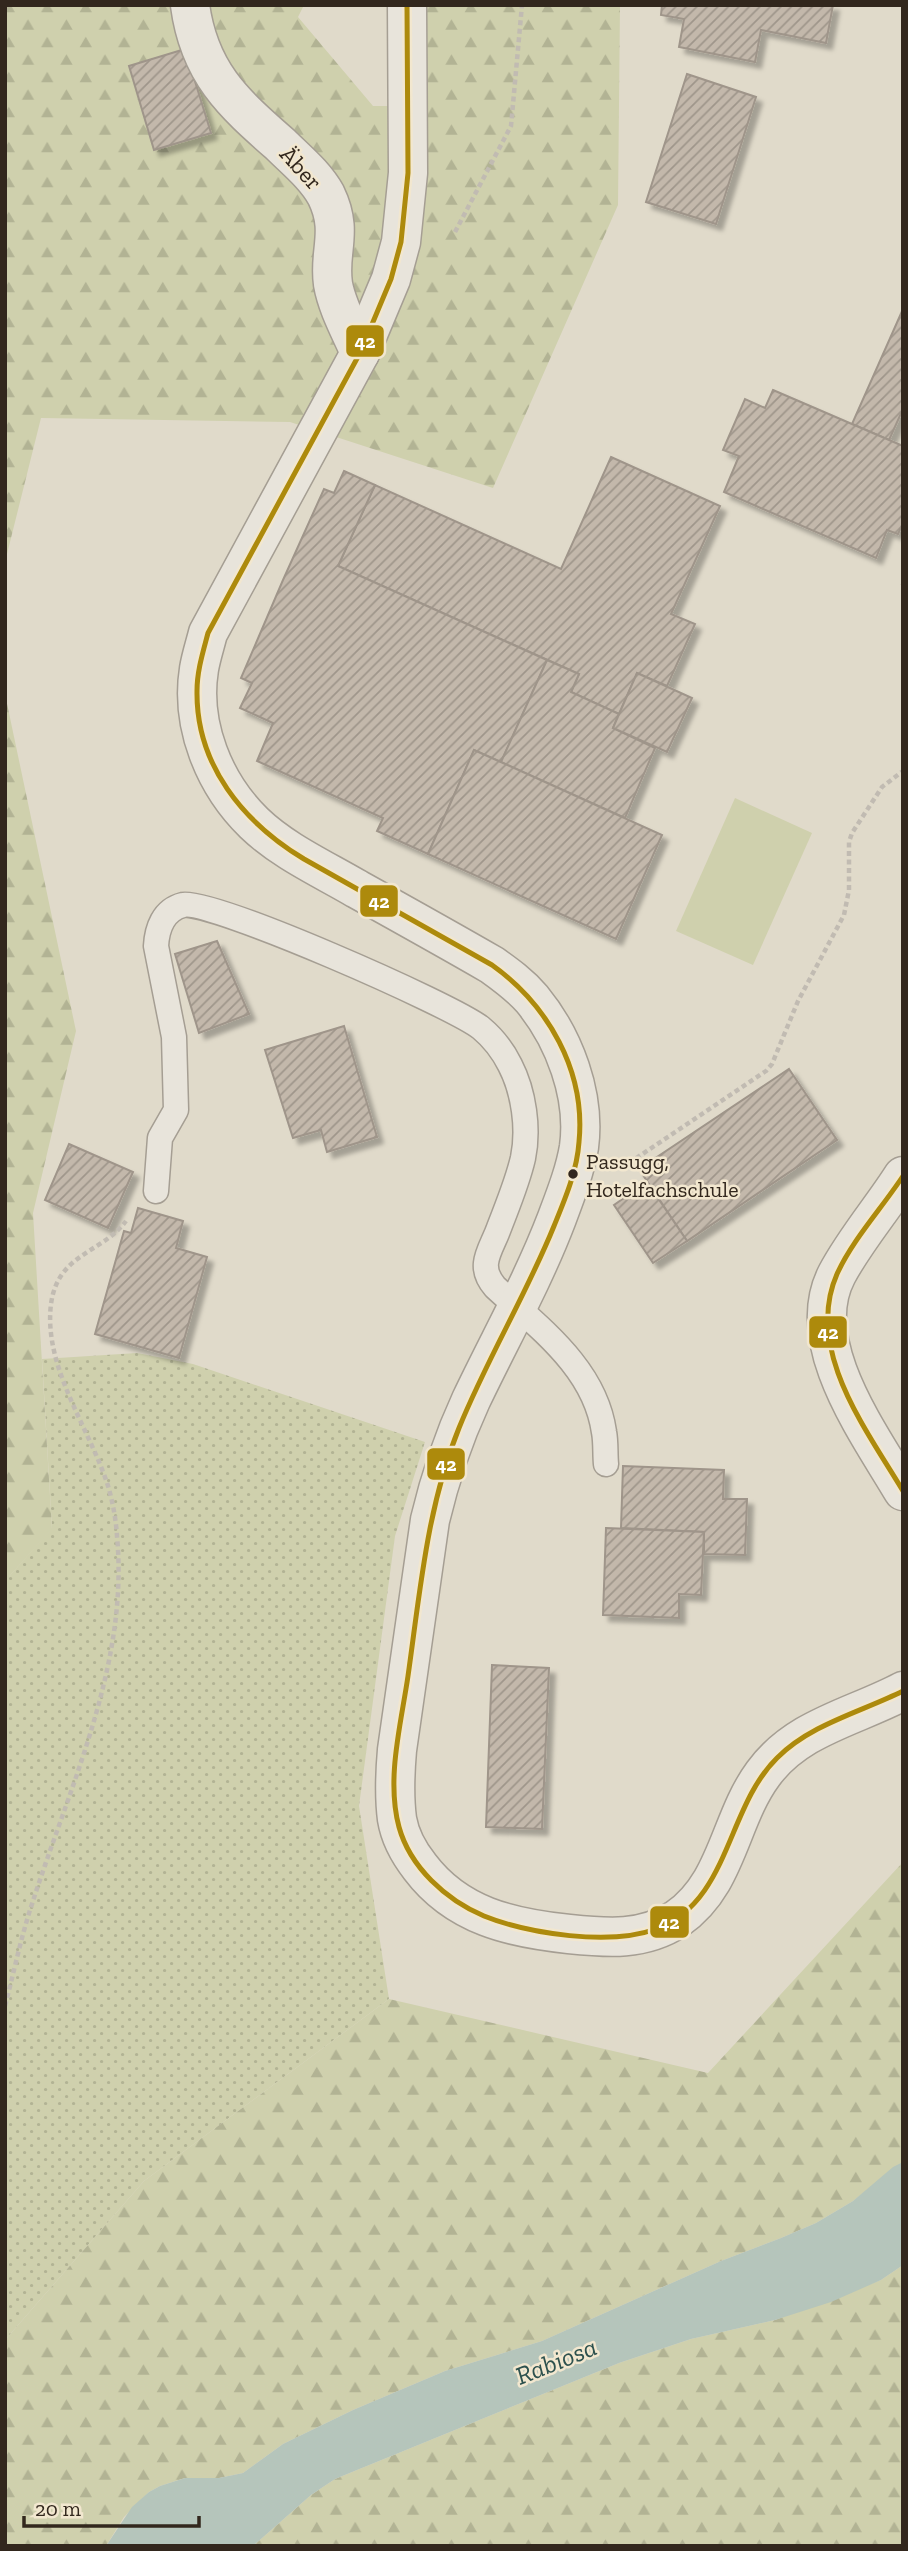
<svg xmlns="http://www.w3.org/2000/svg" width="908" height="2551" font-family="'Zilla Slab',serif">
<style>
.grass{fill:url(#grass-dots)}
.forest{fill:url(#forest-firs)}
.park{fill:#cfd0ad}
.water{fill:#b5c5bb}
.building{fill:url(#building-hatch);stroke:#9f958a;stroke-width:2;filter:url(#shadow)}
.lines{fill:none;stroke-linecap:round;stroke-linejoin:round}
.service-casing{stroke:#a59e93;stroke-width:27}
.minor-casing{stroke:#a59e93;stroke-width:41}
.tertiary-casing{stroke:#a59e93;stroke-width:41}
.path{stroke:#c1bbb2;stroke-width:4.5;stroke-dasharray:5 3.5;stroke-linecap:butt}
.service{stroke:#e8e4db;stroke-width:24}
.minor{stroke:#e8e4db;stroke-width:38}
.tertiary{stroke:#e8e4db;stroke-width:38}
.bus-1-casing{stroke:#f2e7cf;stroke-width:10}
.bus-1{stroke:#ad8a0c;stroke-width:5}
.bus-dot{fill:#32271d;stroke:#f2e7cf;stroke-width:2.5}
.labels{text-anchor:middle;stroke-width:5;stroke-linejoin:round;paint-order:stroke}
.bus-label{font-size:22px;fill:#32271d;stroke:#f2e7cf;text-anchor:start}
.street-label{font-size:24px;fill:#32271d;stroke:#f2e7cf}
.water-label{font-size:26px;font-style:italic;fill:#2d514e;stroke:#f2e7cf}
.line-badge{stroke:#f2e7cf;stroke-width:2.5}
.badge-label{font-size:19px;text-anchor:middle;font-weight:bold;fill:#fff}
</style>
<defs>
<pattern id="grass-dots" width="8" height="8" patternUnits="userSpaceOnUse" patternTransform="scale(1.75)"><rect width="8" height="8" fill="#cfd0ad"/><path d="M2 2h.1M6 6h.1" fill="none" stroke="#b2b394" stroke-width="1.8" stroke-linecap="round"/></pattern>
<pattern id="forest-firs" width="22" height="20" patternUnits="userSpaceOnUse" patternTransform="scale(1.75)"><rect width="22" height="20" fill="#cfd0ad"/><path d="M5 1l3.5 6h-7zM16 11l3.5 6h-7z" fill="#b2b394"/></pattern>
<pattern id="building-hatch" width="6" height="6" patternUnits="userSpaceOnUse" patternTransform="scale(1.75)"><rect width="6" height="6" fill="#c3b8ab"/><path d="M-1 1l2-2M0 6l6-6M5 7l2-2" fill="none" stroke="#9f968b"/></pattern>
<filter id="shadow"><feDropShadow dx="6" dy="6" stdDeviation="2" flood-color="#0004"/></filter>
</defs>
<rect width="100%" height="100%" fill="#e0daca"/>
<path class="grass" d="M137,1353L193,1364L425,1442L395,1536L359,1806L389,1999L144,2181L5,2340V1581L52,1528L42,1359Z"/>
<g class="forest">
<path d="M5,5H304L298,17L373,106H407V5H620L618,205L493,488L290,422L41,418L5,562Z"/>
<path d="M5,694L76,1031L33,1213L52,1529L5,1581Z"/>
<path d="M903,1862V2162L853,2201L816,2223L781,2238L721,2261L542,2341L445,2371L353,2410L283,2444L243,2473L219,2478H185L160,2486L149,2492L124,2517L106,2546H5V2340L144,2181L389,1999L708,2073Z"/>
<path d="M903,2265V2546H253L311,2495L335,2479L619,2363L691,2339L775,2320L881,2280Z"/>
</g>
<path class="park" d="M735,798L812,833L753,965L676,931Z"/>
<path class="water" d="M903,2162V2265L881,2280L831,2302L775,2320L691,2339L619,2363L335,2479L311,2495L253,2546H106L132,2507L149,2492L160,2486L185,2478H219L243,2473L283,2444L353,2410L445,2371L542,2341L721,2261L781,2238L816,2223L853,2201L893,2167Z"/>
<g class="building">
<path d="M662,5H833L826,43L761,30L755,62L679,47L684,19L661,15Z"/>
<path d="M185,49L211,133L154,150L129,66Z"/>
<path d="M687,74L756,97L716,224L646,202Z"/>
<path d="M903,309V409L889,440L852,424Z"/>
<path d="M773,390L903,446V523L898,534L887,530L876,558L724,492L739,456L723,450L745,399L765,408Z"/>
<path d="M611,457L720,506L671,614L695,624L667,686L637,673L619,714L571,692L579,674L338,566L375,485L561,569Z"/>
<path d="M344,471L375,485L338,566L547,660L501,762L474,750L428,854L377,831L383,818L257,761L273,723L240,708L252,683L241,678L283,580L324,489L334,493Z"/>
<path d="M547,660L579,674L571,692L619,714L613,728L655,748L625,818L501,762Z"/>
<path d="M637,673L692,698L667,752L613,728Z"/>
<path d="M474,750L662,835L616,939L428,854Z"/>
<path d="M217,941L249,1014L199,1033L175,954Z"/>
<path d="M344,1026L377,1137L327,1152L321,1130L293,1138L265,1050Z"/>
<path d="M789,1069L837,1140L687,1241L639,1169Z"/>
<path d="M69,1144L133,1172L108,1228L45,1200Z"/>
<path d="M647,1182L687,1241L653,1263L614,1205Z"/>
<path d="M138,1208L183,1221L176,1248L207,1257L179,1358L95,1334L124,1231L131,1233Z"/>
<path d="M623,1466L724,1470L723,1499H747L745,1555L704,1554V1532L621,1528Z"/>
<path d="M606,1528L704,1532L701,1595L679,1594V1618L603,1615Z"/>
<path d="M492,1665L549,1668L542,1829L486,1827Z"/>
</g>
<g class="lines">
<defs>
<path id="service" d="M156,1191L160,1138L176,1110L174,1037L156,946C157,929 163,910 183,905C211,899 452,1005 481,1028C493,1038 503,1051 510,1065C524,1092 529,1129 523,1158C517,1184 506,1209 497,1233C493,1243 487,1253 486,1263C485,1272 489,1280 495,1287C539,1328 595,1368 604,1432C606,1442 605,1454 606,1464"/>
<path id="minor" d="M190,5C199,72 232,102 280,144C296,160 315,175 326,195C344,232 328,251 333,284C337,307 351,332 360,353"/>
<g id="tertiary">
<path d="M407,5L408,173L401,242L391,279L360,353L208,633C205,645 201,657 199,669C190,725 214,784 254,823C283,851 323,869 357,889C402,914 447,939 492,965C506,975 520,985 532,999C564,1038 586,1095 579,1147C575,1171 566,1194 557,1218C533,1281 500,1339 471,1400C453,1439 440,1478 430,1520L397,1750C395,1773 394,1796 397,1819C400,1837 409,1853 420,1867C457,1916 511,1928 569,1934C608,1938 643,1941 677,1919C728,1884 729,1820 763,1774C797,1727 854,1717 903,1691"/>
<path d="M903,1176C882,1209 855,1240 837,1274C801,1342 869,1433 903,1491"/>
</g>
</defs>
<use href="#service" class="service-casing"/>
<use href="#minor" class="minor-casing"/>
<use href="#tertiary" class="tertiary-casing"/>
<g class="path">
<path d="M455,232L511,126L522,5"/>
<path d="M902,586L903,585"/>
<path d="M629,1163L766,1071L772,1064L798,1001L844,915L849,890V842L852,833L882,787L903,771"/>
<path d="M5,2006C14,1972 21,1937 32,1904C70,1785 129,1664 117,1536C116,1520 113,1504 109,1489C91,1430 43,1368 51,1304C58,1253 101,1254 126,1221"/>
</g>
<use href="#service" class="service"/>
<use href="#minor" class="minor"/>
<use href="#tertiary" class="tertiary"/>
<defs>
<g id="bus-1">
<path d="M407,5L408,173L401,242L391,279L360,353L208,633C203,652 197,671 197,691C196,765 243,822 304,859L492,965C548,1005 586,1071 579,1142C577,1171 565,1199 554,1226C526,1295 487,1359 459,1428C427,1507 420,1592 408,1676C401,1724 386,1779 399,1827C410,1867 446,1900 484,1916C529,1934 610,1946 656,1929C730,1902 726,1808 777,1758C811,1724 861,1712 903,1691"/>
<path d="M903,1176C882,1208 853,1239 837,1274C804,1349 866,1429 903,1491"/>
</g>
</defs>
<use href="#bus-1" class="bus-1-casing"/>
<use href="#bus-1" class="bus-1"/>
</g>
<circle class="bus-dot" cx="573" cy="1174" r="6"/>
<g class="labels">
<g class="bus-label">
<text x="586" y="1169">Passugg,<tspan x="586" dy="28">Hotelfachschule</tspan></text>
</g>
<g class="street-label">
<text transform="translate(301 168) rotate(48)" y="8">Äber</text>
</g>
<g class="water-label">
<text transform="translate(556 2361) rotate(-22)" y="9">Rabiosa</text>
</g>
</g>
<g class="line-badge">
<rect x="345" y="324" width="40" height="34" rx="7" fill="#ad8a0c"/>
<rect x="359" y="884" width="40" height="34" rx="7" fill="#ad8a0c"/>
<rect x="808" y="1315" width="40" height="34" rx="7" fill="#ad8a0c"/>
<rect x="426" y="1447" width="40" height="34" rx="7" fill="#ad8a0c"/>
<rect x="649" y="1905" width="41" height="34" rx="7" fill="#ad8a0c"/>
</g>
<g class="badge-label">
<text x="365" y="348">42</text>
<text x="379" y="908">42</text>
<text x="828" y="1339">42</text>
<text x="446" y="1471">42</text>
<text x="669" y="1929">42</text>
</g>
<rect width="908" height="2551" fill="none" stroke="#32271d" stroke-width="14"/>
<path d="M24 2516v10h175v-10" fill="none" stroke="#32271d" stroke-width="3.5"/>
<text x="35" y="2516" font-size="21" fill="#32271d" stroke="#f2e7cf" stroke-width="5" paint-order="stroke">20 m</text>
</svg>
